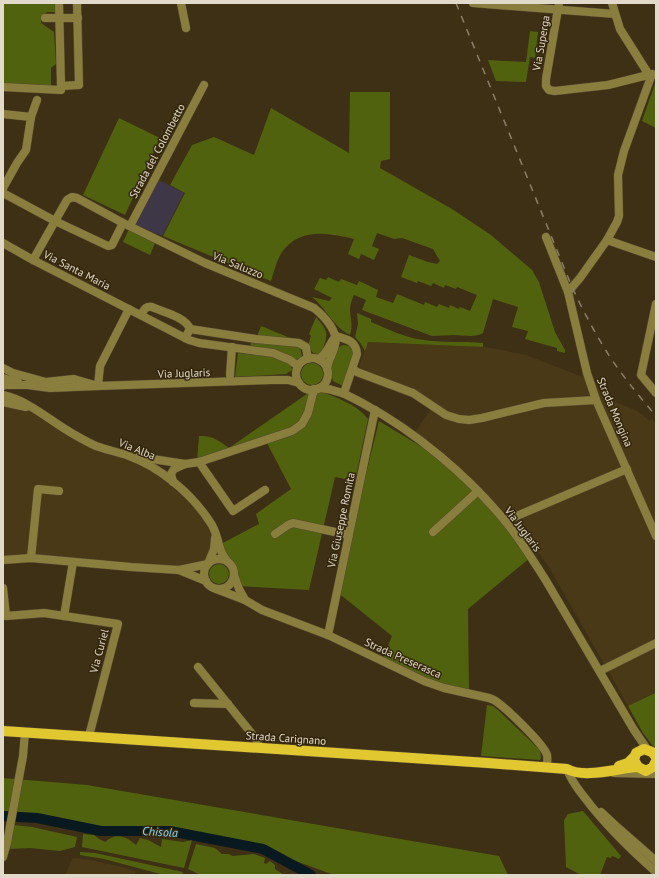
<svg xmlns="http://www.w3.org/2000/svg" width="659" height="878" font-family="'PT Sans',sans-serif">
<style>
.built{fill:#493916}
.education{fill:#3d3747}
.green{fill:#51620e}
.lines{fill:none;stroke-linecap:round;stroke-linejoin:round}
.river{stroke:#091920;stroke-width:10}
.minor-casing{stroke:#584b32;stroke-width:9}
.major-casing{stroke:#584b32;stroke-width:11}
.minor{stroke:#8a7e3f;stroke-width:8}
.major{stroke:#e2c830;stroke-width:10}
.rail{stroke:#8a7f69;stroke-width:1.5;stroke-dasharray:7 7;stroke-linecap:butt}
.labels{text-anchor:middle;stroke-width:3;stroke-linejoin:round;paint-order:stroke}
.street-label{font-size:11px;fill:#e1d9c9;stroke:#33260b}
.water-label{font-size:12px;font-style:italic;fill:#87dbfd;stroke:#33260b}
</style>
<rect width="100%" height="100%" fill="#3e3015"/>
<g class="built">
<path d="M367,342L486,347L526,355L596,382L602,396L637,411L650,421L652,419L656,423V692L628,706L549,567L520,528L453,461L415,432L431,409L410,397L356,377Z"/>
<path d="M3,402L34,409L73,434L129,456L188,496L215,532L208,564L179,570L3,560Z"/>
<path d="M73,858L91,860L127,868L135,871V874L134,875H65Z"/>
</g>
<path class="education" d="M159,180L184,193L162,236L134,224Z"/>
<g class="green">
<path d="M3,3H57V12H47L41,18V23L54,32L56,64L51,68V88L3,85Z"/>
<path d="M530,31L538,32L535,58L530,57L526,82L496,81L488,60L526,62Z"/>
<path d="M656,81V128L642,121Z"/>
<path d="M350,92H390V159L381,161L380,168L452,209L491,235L532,270L539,282L555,332L565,350V353L557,351V348L525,339L528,331L512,327L518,307L493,299L483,333C475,338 464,335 454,335C447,335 439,336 432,336L362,310L366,300L354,295C345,313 355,319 350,335C333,327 326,308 312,297L329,301L332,298L314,289L320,278L326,280L328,277L339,282L341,279L357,285L359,281L378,290L376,297L393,303L397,294L424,305L425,302L437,307L439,304L449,308L450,305L459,309L460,307L470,311L477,295L457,287L456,289L445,285L444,288L433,283L431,286L418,281L417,283L401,277L409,255L428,262L437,264L440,261L433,249L402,238L394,239L377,233L372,246L379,249L374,260L361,254L359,259L348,254L354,239C329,233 300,227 282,252C277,259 274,272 271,281L163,236L185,193L170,185L192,145L214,137L254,155L271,108L349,153Z"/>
<path d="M119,118L160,138L125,215L83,195Z"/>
<path d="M129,229L155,243L150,255L123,242Z"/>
<path d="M357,313L371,319V322C388,329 405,338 424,340C444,343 463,341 483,343V347L368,342L365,351L361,344L355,337L358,324Z"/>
<path d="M316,317C331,334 327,335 321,355L313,353L308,345L311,336L309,334Z"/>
<path d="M261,326L295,340L257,337Z"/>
<path d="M251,342L300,347L302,356L297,360L250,348Z"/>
<path d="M343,345L351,346L354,355L343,386L333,381C329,370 333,357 339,347Z"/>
<path d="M238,353L270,356L291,365L292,370L286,374L235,377Z"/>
<circle cx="312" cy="374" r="11"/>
<path d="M314,389C332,396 356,403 368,419L355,481L335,477L309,590L237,586L219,545L259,524L256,514L291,489L267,443L197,462L199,436C212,435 220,441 229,448Z"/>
<path d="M379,421L450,464L510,519L531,557L468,609L469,693L382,661L392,636L337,592Z"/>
<circle cx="219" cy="574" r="10"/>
<path d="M655,693L656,695V750L643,733L628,706Z"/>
<path d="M487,705L493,706L498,710L540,750L541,758L540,760L481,756Z"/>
<path d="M3,778L87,785L499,856L508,875H334L263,849L170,831H101L37,818L3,816Z"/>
<path d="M583,811L621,856L619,859L612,856L611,858L607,857L600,875H581L566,867L564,820L568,814Z"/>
<path d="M14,825L32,827L77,837L75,847L60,851L30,848L10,849Z"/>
<path d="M83,834L94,835L99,839L105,842C116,832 126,836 136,845L140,838L148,840L161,847L162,839L183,842L192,840L184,868L82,847Z"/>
<path d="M196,844L215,848L222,854H228L233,856L254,854L265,858L264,863L266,864L270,861L275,865V869L284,875H201L188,869Z"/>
<path d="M80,852L95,853L183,872L182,875H164L104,859L80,855Z"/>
</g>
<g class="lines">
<path class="river" d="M3,816L37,818L101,831H170L263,849L311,875"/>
<defs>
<g id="minor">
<path d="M59,3L61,86L79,85L77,3"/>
<path d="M181,3L186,28"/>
<path d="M473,3L615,14"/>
<path d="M559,3L546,79V86L549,90L555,91L608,85L652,74L655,75"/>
<path d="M612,3L620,29L649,75"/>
<path d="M45,18H78"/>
<path d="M3,87L61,90V86"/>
<path d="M3,114L31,117"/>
<path d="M3,188L17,163L26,150L31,117L37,100"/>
<path d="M3,193L55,221L108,246L112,245L123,223"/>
<path d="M130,226L204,85"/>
<path d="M546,237L568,292L587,373L596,400L656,536"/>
<path d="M607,240L656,257"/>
<path d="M3,243L33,260L189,340L199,343L273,353L290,360L298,366"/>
<path d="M33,260L67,200L72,197L77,198L123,223L205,263L314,308C324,316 339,332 335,345C333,354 328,360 327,369"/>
<path d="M568,292L580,278L607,240L617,222L619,216L618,175L624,151L652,74"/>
<path d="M656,304L641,375L656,393"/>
<path d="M141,315C144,310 145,306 152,307C163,312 186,317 190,329"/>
<path d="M336,336C347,339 356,341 357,354L344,393"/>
<path d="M185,338L190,329L256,339L299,343L306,347L308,359"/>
<circle cx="312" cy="374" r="16"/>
<path d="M318,359C327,355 329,344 336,336"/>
<path d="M3,368L13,373L46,382L74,379L98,386L100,366L129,309"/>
<path d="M353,369L357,372L413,393L446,415L459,419L469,420L482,418L544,403L596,400"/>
<path d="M230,375L232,347"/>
<path d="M3,378L18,382"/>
<path d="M3,386L5,385H28L50,388L98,386L272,380H288L299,383"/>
<path d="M319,388C337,389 349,396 364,404C416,432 468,476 505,521C520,539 532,559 545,579L634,730L647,749"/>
<path d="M3,395C30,401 51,422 75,435C82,439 89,443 96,446C107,450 118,452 129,456C160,467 192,494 210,522C216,530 217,539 220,548C221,552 224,557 227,561"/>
<path d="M3,402L26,407"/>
<path d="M139,457L185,464L174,469L171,474L173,482"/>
<path d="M199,462L233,511L265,490"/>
<path d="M185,464L199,462L292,431L302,424L308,413L314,389"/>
<path d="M505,521L627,469"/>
<path d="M433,532L478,491"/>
<path d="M275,534L288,525L293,523L349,535"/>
<path d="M31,558L38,489L59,491"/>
<circle cx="219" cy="574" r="15"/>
<path d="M3,560L31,558L131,567L179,570L208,564L214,549L215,538"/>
<path d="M179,570L206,581"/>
<path d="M234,575L239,589L245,600"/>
<path d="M3,588L6,616L44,613L118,624L89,736"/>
<path d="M216,589L245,600L262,610L328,635L424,681L444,688L489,698L494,700C504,706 544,744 547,755C548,760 547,764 546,768"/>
<path d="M64,616L73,562"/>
<path d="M328,635L375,410"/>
<path d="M198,667L256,739L260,748"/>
<path d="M600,671L656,643"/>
<path d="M194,703L228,704"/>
<path d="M567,769C571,781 578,789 585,798C606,826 630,849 656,872"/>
<path d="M614,773L656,774"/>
<path d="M601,812L616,826L656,861"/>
<path d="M3,857L7,843L23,756L25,732"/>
</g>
<g id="major">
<path d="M3,731L488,763L567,769C585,779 618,768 638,767"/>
<path d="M656,757L652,752L644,749L636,753L634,760L638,767L646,771L653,767L656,761"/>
<path d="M619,766L628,763L635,756"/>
</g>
</defs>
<use href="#minor" class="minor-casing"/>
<use href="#major" class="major-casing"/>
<use href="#minor" class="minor"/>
<use href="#major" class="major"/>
<path class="rail" d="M456,3L572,287C583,311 596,335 610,357C624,378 640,397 656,416"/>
</g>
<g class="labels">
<g class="street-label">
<text transform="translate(541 43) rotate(-80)" y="4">Via Superga</text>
<text transform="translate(157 151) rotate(-62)" y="4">Strada del Colombetto</text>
<text transform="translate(238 265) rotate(22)" y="4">Via Saluzzo</text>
<text transform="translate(77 270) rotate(27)" y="4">Via Santa Maria</text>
<text transform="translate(184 373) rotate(-2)" y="4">Via Juglaris</text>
<text transform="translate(615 412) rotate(67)" y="4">Strada Mongina</text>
<text transform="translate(137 449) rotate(22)" y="4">Via Alba</text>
<text transform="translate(341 520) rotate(-78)" y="4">Via Giuseppe Romita</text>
<text transform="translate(523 529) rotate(53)" y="4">Via Juglaris</text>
<text transform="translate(99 651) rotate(-75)" y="4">Via Curiel</text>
<text transform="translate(403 658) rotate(24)" y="4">Strada Preserasca</text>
<text transform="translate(286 738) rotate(4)" y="4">Strada Carignano</text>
</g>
<g class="water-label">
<text transform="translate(160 832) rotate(3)" y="4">Chisola</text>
</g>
</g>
<rect width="659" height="878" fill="none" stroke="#e1d9c9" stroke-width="8"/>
</svg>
